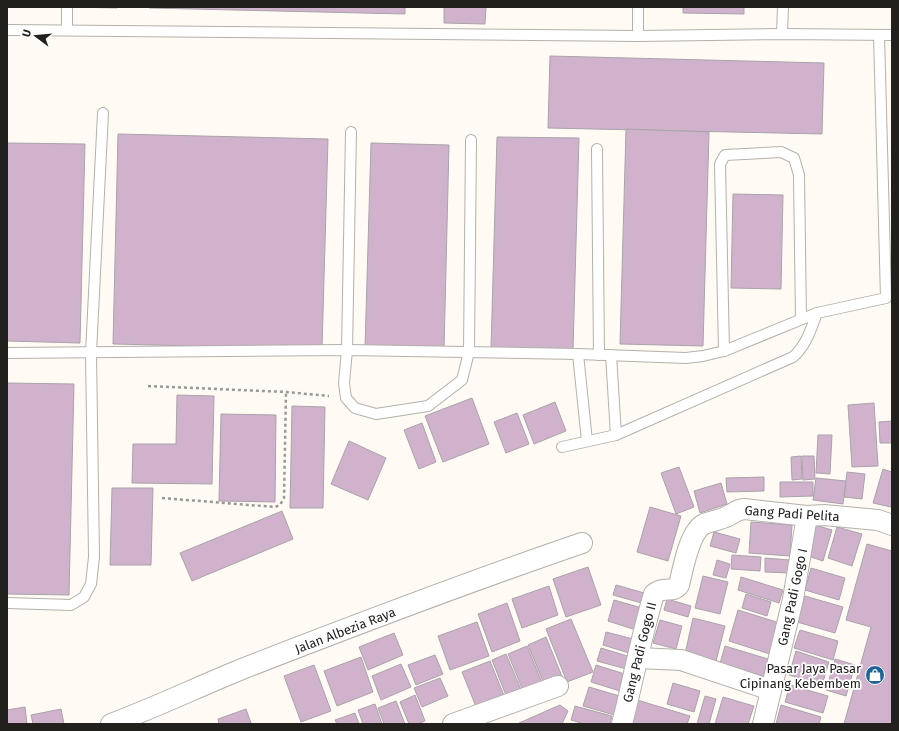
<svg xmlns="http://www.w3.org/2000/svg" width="899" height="731" font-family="'Fira Sans',sans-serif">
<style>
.building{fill:#d0b2cd;stroke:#a9a3a9}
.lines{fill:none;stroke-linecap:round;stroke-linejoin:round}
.lane-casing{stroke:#b4b0aa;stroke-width:12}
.street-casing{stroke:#b4b0aa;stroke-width:22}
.path{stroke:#9a9893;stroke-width:2.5;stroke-dasharray:3 3;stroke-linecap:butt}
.lane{stroke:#fff;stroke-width:10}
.street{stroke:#fff;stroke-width:20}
.labels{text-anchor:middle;stroke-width:3.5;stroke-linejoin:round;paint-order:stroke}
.street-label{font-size:13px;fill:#21201d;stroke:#fff}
.poi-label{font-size:13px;fill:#21201d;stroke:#fff;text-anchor:end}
</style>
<rect width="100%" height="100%" fill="#fffbf4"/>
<g class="building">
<path d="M71,7H117V8Z"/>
<path d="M149,7H405V14L149,8Z"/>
<path d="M444,7H486L485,24L444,23Z"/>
<path d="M683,7H744V14L683,13Z"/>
<path d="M550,56L824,63L822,134L548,128Z"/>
<path d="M626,129L709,132L703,346L620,344Z"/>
<path d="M118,134L328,139L322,349L113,344Z"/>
<path d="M497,137L579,138L573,350L491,348Z"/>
<path d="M7,143L85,144L80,343L7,341Z"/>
<path d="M371,143L449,145L444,350L365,348Z"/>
<path d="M733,194L783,195L781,289L731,288Z"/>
<path d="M7,383L74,384L69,595L7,594Z"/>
<path d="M177,395L214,396L212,484L132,483L133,444H176Z"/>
<path d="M472,398L489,444L443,462L425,416Z"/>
<path d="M555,402L566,431L534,444L523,415Z"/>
<path d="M874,403L878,466L852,467L848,405Z"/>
<path d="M292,406L325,407L323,508H290Z"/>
<path d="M517,413L529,444L506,453L494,422Z"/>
<path d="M221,414L276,415L275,502L219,501Z"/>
<path d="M892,421V443H880L879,422Z"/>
<path d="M422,423L436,462L419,469L404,430Z"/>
<path d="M818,435H832L830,474L816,473Z"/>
<path d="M349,441L386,458L368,500L331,484Z"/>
<path d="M801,456L802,479L792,480L791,457Z"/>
<path d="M802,456H814L815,479L803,480Z"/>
<path d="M679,467L694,507L676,514L661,473Z"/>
<path d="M883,469L892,472V502L891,507L873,503Z"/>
<path d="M847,472L865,474L862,499L844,497Z"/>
<path d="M764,477V491L727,492L726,478Z"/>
<path d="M816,478L846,481L843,504L813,500Z"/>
<path d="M780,482H813V496L780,497Z"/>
<path d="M721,483L727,504L700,513L694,491Z"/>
<path d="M112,488H153L151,565H110Z"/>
<path d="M650,507L681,516L668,561L637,552Z"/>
<path d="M282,511L293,539L192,581L180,553Z"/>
<path d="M751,522L792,525L790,556L749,553Z"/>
<path d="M812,524L832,530L823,561L802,554Z"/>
<path d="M837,527L862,534L852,566L828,558Z"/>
<path d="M714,532L740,539L736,553L710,546Z"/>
<path d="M867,544L892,551V724H844L871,627L846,620Z"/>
<path d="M732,555L761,557L760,571L731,569Z"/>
<path d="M765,558L790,560L789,573L765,572Z"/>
<path d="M717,560L730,564L726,578L713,575Z"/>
<path d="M588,567L601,605L566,617L553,579Z"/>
<path d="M811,568L845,578L839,600L805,590Z"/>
<path d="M703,576L728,582L720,614L695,608Z"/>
<path d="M741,577L783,590L779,603L738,590Z"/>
<path d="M616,585L648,594L645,604L613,595Z"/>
<path d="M549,586L558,615L522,628L512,599Z"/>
<path d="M746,594L771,602L767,616L742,608Z"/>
<path d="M805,596L843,607L835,633L797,622Z"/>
<path d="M667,599L691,606L688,617L664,610Z"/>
<path d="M614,600L642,608L636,630L608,621Z"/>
<path d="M507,603L520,641L492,652L478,614Z"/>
<path d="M738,610L783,624L773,655L729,641Z"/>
<path d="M693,618L725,626L716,661L685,654Z"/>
<path d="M571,619L593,672L567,682L546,629Z"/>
<path d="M660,620L682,626L676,649L653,643Z"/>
<path d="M477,622L489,656L450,670L438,636Z"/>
<path d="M800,630L838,641L833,660L794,648Z"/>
<path d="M606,632L633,639L629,653L603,645Z"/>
<path d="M394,633L403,655L368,670L359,647Z"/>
<path d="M546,637L563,679L545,686L528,645Z"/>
<path d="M527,646L543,685L524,693L508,654Z"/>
<path d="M725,646L768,659L762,680L719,667Z"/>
<path d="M601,648L634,658L630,670L597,661Z"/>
<path d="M796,651L829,662L822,685L789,675Z"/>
<path d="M506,654L522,692L507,698L492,660Z"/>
<path d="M435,655L443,674L416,685L408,665Z"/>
<path d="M361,657L373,692L337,706L324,671Z"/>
<path d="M835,659L855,665L846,696L826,690Z"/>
<path d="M490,661L505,698L477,709L462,672Z"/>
<path d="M401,664L411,687L381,700L372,676Z"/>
<path d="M314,665L331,711L301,722L284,676Z"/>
<path d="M596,665L628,675L623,692L591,682Z"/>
<path d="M440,678L448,696L422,707L414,688Z"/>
<path d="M673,683L700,691L694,712L667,704Z"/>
<path d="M790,685L828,696L823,713L785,702Z"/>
<path d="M589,687L623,697L618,716L583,706Z"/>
<path d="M415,695L425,721L418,724H409L400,702Z"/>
<path d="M705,696L716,699L709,724H697Z"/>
<path d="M723,697L754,706L748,724H715Z"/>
<path d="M634,699L690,716L687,724H626Z"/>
<path d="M396,701L405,724H384L378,708Z"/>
<path d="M375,704L382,724H363L358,710Z"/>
<path d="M560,705L568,711L562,724H519V723Z"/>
<path d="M781,705L821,717L819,724H776Z"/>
<path d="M575,706L612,716L610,724H584L571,720Z"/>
<path d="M25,707L27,724H7V710Z"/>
<path d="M61,709L64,724H33L31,715Z"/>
<path d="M246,709L251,723L247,724H219L218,719Z"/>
<path d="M355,713L359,724H337L335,720Z"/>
</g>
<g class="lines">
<defs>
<g id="lane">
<path d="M7,30L638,36L782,34L892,35"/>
<path d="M67,30V7"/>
<path d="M782,34L783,7"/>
<path d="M638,36V7"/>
<path d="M351,132L347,350L344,383L346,398L355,408L376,414L428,406L462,380L469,352L471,140"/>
<path d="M597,149L599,355"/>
<path d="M724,351L720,164L725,155L781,152L794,158L799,175L801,319"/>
<path d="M7,353L347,350L578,354L686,358L703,356L724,351L817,313"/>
<path d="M578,354L587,441"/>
<path d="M611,355L616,435"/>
<path d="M562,447L616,435L793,357C806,346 811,329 817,313L886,298L879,35"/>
<path d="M7,603L71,605L84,597L91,584L94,557L91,353L103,113"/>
</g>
<g id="street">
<path d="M638,658L681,660L771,690"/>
<path d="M111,724C156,707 198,687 242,669C355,625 468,582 582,543"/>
<path d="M453,724L558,686"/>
<path d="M622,724C633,681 641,637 654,594C664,585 673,594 679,585C683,569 689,532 704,524C711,521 720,520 728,516C735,513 735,510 744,509L807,516L824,515L878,520L892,525"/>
<path d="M763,724L793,599L807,516"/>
</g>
</defs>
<use href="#lane" class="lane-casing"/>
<use href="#street" class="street-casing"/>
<g class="path">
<path d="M148,386L286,392L329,396"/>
<path d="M162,498L275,507L280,505L284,498L286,392"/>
</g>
<use href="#lane" class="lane"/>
<use href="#street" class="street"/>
</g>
<defs>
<symbol id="shop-disc" viewBox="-11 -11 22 22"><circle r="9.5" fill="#1d6398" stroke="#fff"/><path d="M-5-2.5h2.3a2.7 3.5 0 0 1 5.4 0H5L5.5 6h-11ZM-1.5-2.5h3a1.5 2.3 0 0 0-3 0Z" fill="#fff"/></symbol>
</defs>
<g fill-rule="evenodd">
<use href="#shop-disc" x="864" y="664" width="22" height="22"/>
</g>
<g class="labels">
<g class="street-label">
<text transform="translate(792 513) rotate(4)" y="5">Gang Padi Pelita</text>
<text transform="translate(792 597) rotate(-78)" y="5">Gang Padi Gogo I</text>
<text transform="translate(345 630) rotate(-21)" y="5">Jalan Albezia Raya</text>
<text transform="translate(639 652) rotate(-76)" y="5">Gang Padi Gogo II</text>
</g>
<g class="poi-label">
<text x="861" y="673">Pasar Jaya Pasar<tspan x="861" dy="15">Cipinang Kebembem</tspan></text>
</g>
</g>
<rect width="899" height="731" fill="none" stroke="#21201d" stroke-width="16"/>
<g transform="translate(36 36) rotate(286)" stroke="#ffffff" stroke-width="3" paint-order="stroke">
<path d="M0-3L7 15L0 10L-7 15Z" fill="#21201d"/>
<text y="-6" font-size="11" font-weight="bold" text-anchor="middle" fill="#21201d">U</text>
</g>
</svg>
